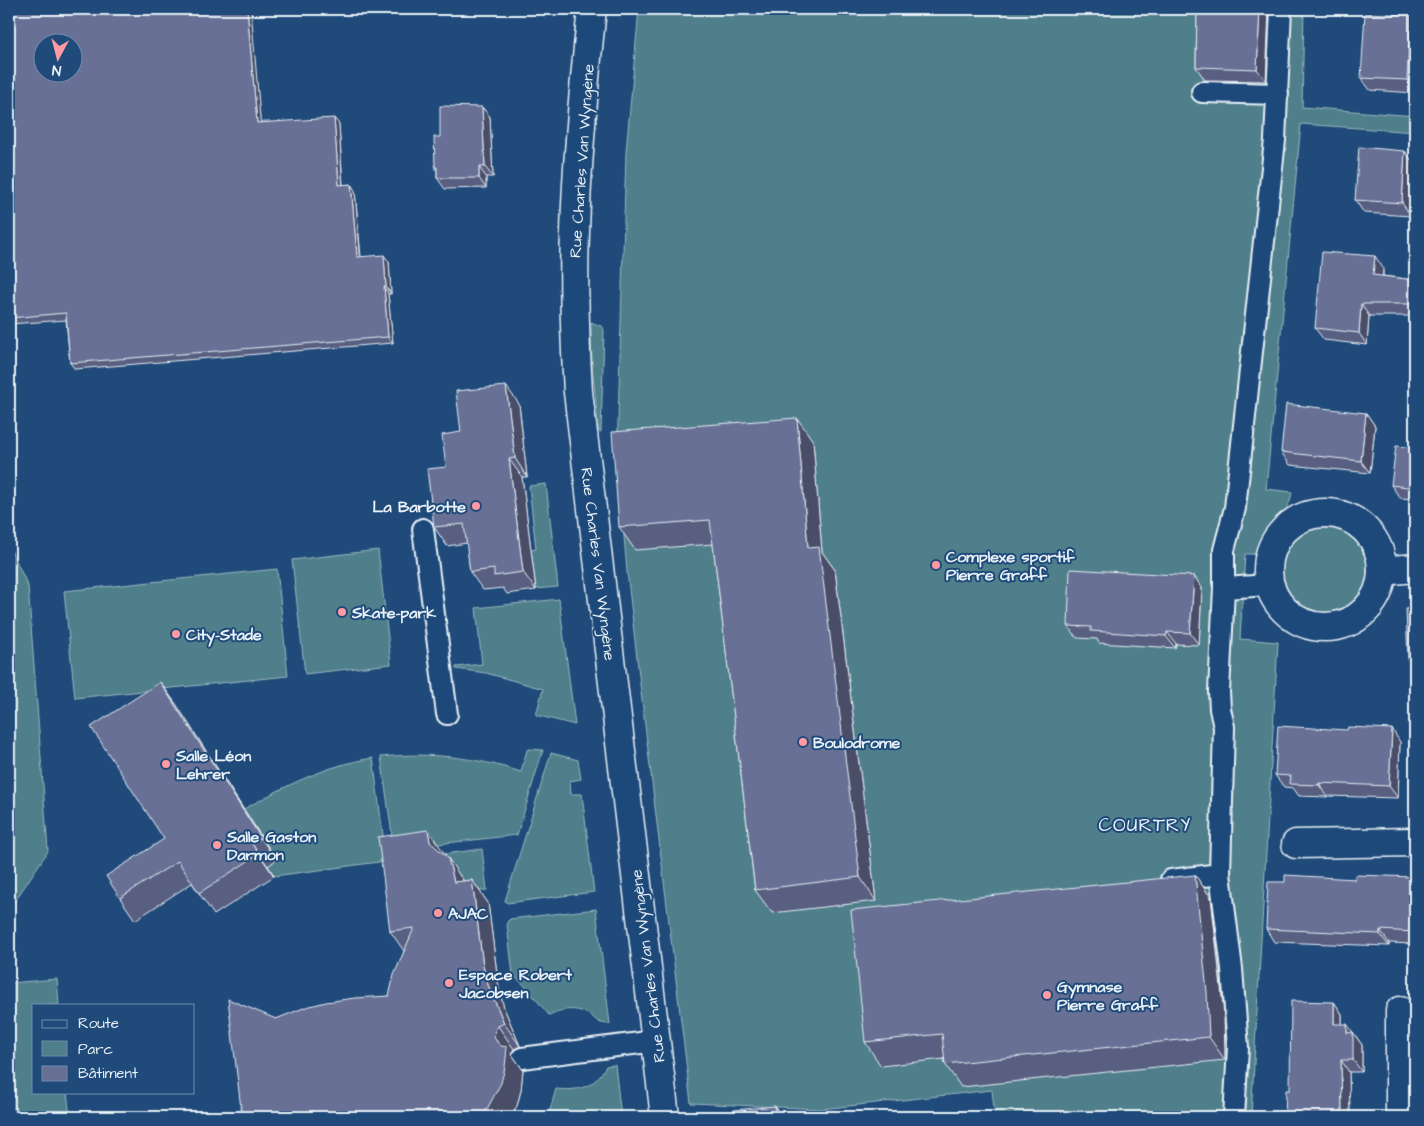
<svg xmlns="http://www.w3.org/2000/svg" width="1424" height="1126" font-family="'Architects Daughter',sans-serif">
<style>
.green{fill:#4f7f8a;stroke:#9cb8c1}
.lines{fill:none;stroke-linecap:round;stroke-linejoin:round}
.service-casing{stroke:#e8f1f8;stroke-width:24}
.minor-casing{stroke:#e8f1f8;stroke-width:31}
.tertiary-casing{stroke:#e8f1f8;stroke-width:31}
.service{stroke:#1f4a7a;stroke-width:20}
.minor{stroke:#1f4a7a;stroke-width:28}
.tertiary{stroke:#1f4a7a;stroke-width:28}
.wall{fill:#595f80;stroke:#e8f1f8}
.shaded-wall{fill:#484e68;stroke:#e8f1f8}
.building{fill:#676f95;stroke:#e8f1f8;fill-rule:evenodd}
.poi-dot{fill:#ff9aa2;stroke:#1f4a7a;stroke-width:2}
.labels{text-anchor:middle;stroke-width:4;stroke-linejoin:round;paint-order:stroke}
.street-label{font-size:16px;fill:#e8f1f8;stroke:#1f4a7a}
.poi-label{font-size:16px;font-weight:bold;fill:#e8f1f8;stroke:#1f4a7a;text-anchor:start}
.quarter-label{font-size:19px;letter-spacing:1px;fill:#e8f1f8;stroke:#1f4a7a}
</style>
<rect width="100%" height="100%" fill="#1f4a7a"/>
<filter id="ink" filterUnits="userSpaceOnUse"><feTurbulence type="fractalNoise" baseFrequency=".02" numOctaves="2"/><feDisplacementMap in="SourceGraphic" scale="10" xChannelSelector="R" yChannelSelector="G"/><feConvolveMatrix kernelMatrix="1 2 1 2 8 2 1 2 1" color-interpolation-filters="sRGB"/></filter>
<g filter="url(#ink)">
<g class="green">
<path d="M639,9H1304L1302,107L1415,116V132L1301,124L1266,489L1292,492C1289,513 1279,513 1269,528C1263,536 1260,545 1257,554H1245L1240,639L1278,642L1251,1117H995L992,1090L822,1109L691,1103L640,684L627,571L617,456L626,152Z"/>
<path d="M591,322L603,327L604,331L601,432H599L592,364Z"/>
<path d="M546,484L558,587L535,589L531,550L536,549L529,486Z"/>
<circle cx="1325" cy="570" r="42"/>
<path d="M9,546L28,586L48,851L9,910Z"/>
<path d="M378,550L391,664L305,674L292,560Z"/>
<path d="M277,569L288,676L75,698L64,591Z"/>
<path d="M559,599L575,725L536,715L543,689L486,673L456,669V667L482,664L476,608Z"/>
<path d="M529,749L543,750L517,835L394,849L381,757C429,752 475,757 521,772L527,750Z"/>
<path d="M551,753L578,760L581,779L570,781L571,794H582L594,892L507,903L505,901Z"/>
<path d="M373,758L386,858L394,860L274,876L268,866L276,859L244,809C285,786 326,765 373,758Z"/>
<path d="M482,849L487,890L461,893L446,866L445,854Z"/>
<path d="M596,909L610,1024C597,1024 598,1020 588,1014C576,1007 562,1009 549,1015L524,985L513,975L507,924V922L510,919Z"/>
<path d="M57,979L59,1005H34V1092H67L70,1117H9V983Z"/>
<path d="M615,1065L621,1117H548L556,1089C580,1091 594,1088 606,1066Z"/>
</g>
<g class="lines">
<defs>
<g id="service">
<path d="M1202,92L1278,94"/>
<path d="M423,529L447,714"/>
<path d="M1224,588L1269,585"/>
<path d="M1171,880L1220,874"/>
<path d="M522,1058L656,1041"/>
<path d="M1234,1117L1238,1048L1232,969L1220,874L1224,727L1220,709L1219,692L1224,588V550L1235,508L1275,140L1281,9"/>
</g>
<g id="minor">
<circle cx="1325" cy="570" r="57"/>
<path d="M1382,571L1415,568"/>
<path d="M1296,844L1415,842"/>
<path d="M1400,1117V1011"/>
</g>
<path id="tertiary" d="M592,9C584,83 577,158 575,232C573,286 575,339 578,392L665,1117"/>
</defs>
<use href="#service" class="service-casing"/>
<use href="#minor" class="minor-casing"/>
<use href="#tertiary" class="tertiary-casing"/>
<use href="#service" class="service"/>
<use href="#minor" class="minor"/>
<use href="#tertiary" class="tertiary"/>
</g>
<g class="wall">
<path d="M9,9L261,122L339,124L343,185L351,184L355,191L361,257L389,262L391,294H388L393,343L75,369L70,363L66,320L9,324Z"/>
<path d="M1197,9H1269L1266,81L1205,80L1196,67Z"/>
<path d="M1411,15L1415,22V93L1370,90L1361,78Z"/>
<path d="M482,107L490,117L493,177H486V188L445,189L437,178V171L435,167L440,137Z"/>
<path d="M1405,151L1413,163L1411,216L1364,213L1355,200Z"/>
<path d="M1383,268V276L1415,280V316H1369L1367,345L1324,340L1315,328Z"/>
<path d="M519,404L527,477H522L536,590L507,594L503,588L483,590L470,572L467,543L447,546L434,527L446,467L461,432Z"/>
<path d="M1366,413L1375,426L1370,473L1290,465L1281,452Z"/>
<path d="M813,441L822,552L835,570L876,901L772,913L755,890L713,544L635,550L619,527Z"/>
<path d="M1415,448V499L1400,498L1391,485Z"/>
<path d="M1194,576L1202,588L1199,645L1176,644L1175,648L1099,643L1097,639L1077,638L1068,626Z"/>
<path d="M1415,608V671L1408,661Z"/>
<path d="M160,682L176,704L276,860L268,866L274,876L214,915L192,883L135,920L120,898L164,839Z"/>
<path d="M1347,730L1400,742L1398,798L1327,796V797L1299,796L1293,788L1284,787L1275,775Z"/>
<path d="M445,854V856L464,881L472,880L488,903L499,989L504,1008L520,1046L514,1049L511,1053L523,1070L521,1090L517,1106L276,1019L389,996L404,951L390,931Z"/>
<path d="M1195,875L1211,898L1224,1015L1225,1060L961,1087L945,1064L944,1059L881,1066L865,1042Z"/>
<path d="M1415,877V944L1389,943V946L1274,942L1266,929L1285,882L1355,879Z"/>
<path d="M1334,1002L1342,1014V1024L1353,1032L1362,1045V1072H1349L1350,1117H1285Z"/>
</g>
<g class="shaded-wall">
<path d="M247,9H251L261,129L257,123Z"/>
<path d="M1260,9H1269L1266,81L1257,69Z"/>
<path d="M1411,15L1415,22V92L1407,80Z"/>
<path d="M482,107L490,117L493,177L485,167Z"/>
<path d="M334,118L339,124L343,192L339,185Z"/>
<path d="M1405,151L1413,163L1411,216L1402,203Z"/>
<path d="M479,167L486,177V188L479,178Z"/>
<path d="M351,184L355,191L361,264L357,257Z"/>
<path d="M384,255L389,262L391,294L386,287Z"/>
<path d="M1375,256L1383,268L1382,287L1373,275Z"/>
<path d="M384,287L388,294L393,343L388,337Z"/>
<path d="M1361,304L1369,316L1367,345L1359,333Z"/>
<path d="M506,386L519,404L527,477L515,458Z"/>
<path d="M1366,413L1375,426L1370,473L1361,461Z"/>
<path d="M797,418L813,441L822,552L835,570L876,901L860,877L808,548Z"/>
<path d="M509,459L522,477L536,590L523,572Z"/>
<path d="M1194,576L1202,588L1199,645L1190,633Z"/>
<path d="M1167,632L1176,644L1175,648L1166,636Z"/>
<path d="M160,682L176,704L276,860L261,838Z"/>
<path d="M1392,729L1400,742L1398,798L1389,786Z"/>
<path d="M1319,783L1327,796V797L1319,785Z"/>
<path d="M428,830L445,854L446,866L430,842Z"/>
<path d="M252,844L268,866L274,876L259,854Z"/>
<path d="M448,858L464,882H454Z"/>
<path d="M1195,875L1211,898L1224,1015L1225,1060L1209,1037Z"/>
<path d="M472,880L488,903L499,989L504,1008L520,1046L504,1023L488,985L483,966Z"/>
<path d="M1380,930L1389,943V946L1380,934Z"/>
<path d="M1334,1002L1342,1014V1037L1334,1024Z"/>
<path d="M1347,1024L1362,1045V1072L1353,1060L1347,1033Z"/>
<path d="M498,1026L514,1049L511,1053L523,1070L521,1090L517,1106L511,1117H480L497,1042L494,1037L495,1030Z"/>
<path d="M1341,1060L1349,1072L1350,1117H1342Z"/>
<path d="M775,1106L782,1117H776Z"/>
</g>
<g class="building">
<path d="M9,9H247L257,123L334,118L339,185L351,184L357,257L384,255L386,287H384L388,337L70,363L66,313L9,318ZM42,42H72V72H42Z"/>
<path d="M1197,9H1260L1257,69L1196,67Z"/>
<path d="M1365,13L1411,15L1407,80L1361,78Z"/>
<path d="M440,106L482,107L485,167H479V178H437V167H435L434,137H440Z"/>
<path d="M1359,147L1405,151L1402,203L1355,200Z"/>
<path d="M1322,252L1375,256L1373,275L1415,280V304H1361L1359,333L1315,328Z"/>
<path d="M506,386L515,458L509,459L523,572L494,576V569L470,572L464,524L434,527L427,469L446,467L442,435L461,432L456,391Z"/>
<path d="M1286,404L1366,413L1361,461L1281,452Z"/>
<path d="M797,418L808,548L819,547L860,877L755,890L710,520L619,527L612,432Z"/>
<path d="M1396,446L1415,448V488L1391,485Z"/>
<path d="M1070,569L1194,576L1190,633L1167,632L1166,636L1091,631V627L1068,626Z"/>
<path d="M1415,608V661H1408L1406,609Z"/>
<path d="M160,682L261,838L252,844L259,854L199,893L178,861L120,898L106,876L164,839L91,727Z"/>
<path d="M1278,726L1347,730L1348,727L1392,729L1389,786L1319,783V785L1290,784L1291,776L1275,775Z"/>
<path d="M428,830L430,842L448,858L454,882L472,880L483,966L488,985L504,1023L498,1026L495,1030L494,1037L497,1042L501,1046L507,1047L505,1067L501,1083L487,1109L480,1117H242L228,999L276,1019L306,1007L326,1002L355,998L389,996L394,975L414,928L390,931L378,837Z"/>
<path d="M1195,875L1207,992L1209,1037L945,1064L942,1034L865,1042L851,910Z"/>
<path d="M1285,875L1355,879V875L1415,877V932L1380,930V934L1266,929L1268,882H1285Z"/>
<path d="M1291,1001L1334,1002V1024H1347V1033L1353,1032V1060H1341L1342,1117H1285L1286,1090H1290Z"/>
<path d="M775,1106L776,1117H734V1110Z"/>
</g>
</g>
<g class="poi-dot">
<circle cx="476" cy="506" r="5"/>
<circle cx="936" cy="565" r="5"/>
<circle cx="342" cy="612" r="5"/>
<circle cx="176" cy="634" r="5"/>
<circle cx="803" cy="742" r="5"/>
<circle cx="166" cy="764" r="5"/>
<circle cx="217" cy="845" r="5"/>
<circle cx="438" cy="913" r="5"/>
<circle cx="449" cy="983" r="5"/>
<circle cx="1047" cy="995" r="5"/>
</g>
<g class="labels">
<g class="street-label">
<text transform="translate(581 161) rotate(-86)" y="6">Rue Charles Van Wyngène</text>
<text transform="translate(599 564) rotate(83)" y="6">Rue Charles Van Wyngène</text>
<text transform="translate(647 966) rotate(-97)" y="6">Rue Charles Van Wyngène</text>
</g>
<g class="poi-label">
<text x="466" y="512" text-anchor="end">La Barbotte</text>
<text x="946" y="562">Complexe sportif<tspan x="946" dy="18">Pierre Graff</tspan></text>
<text x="352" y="618">Skate-park</text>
<text x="186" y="640">City-Stade</text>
<text x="813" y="748">Boulodrome</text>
<text x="176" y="761">Salle Léon<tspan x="176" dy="18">Lehrer</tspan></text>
<text x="227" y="842">Salle Gaston<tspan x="227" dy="18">Darmon</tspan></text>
<text x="448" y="919">AJAC</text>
<text x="459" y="980">Espace Robert<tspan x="459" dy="18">Jacobsen</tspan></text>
<text x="1057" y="992">Gymnase<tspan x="1057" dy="18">Pierre Graff</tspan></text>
</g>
<g class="quarter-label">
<text x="1145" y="831">COURTRY</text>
</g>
</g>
<rect width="1424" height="1126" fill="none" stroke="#1f4a7a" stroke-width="30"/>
<rect x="15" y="15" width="1394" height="1096" fill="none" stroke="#e8f1f8" stroke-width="2" filter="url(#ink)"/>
<rect x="32" y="1004" width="162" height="90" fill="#1f4a7a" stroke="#6f8dac"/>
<rect x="42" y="1020" width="25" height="8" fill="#1f4a7a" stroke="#6f8dac"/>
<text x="78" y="1028" font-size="15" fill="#e8f1f8">Route</text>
<rect x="42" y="1041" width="25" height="15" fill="#4f7f8a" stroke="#6f8dac"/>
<text x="78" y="1054" font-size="15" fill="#e8f1f8">Parc</text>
<rect x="42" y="1066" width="25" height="15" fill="#676f95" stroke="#6f8dac"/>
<text x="78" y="1078" font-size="15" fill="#e8f1f8">Bâtiment</text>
<g transform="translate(58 58) rotate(187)"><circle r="24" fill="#1f4a7a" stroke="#6f8dac"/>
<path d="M0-4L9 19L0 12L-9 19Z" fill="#ff9aa2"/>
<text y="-8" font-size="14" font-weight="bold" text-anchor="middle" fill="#e8f1f8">N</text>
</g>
</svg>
